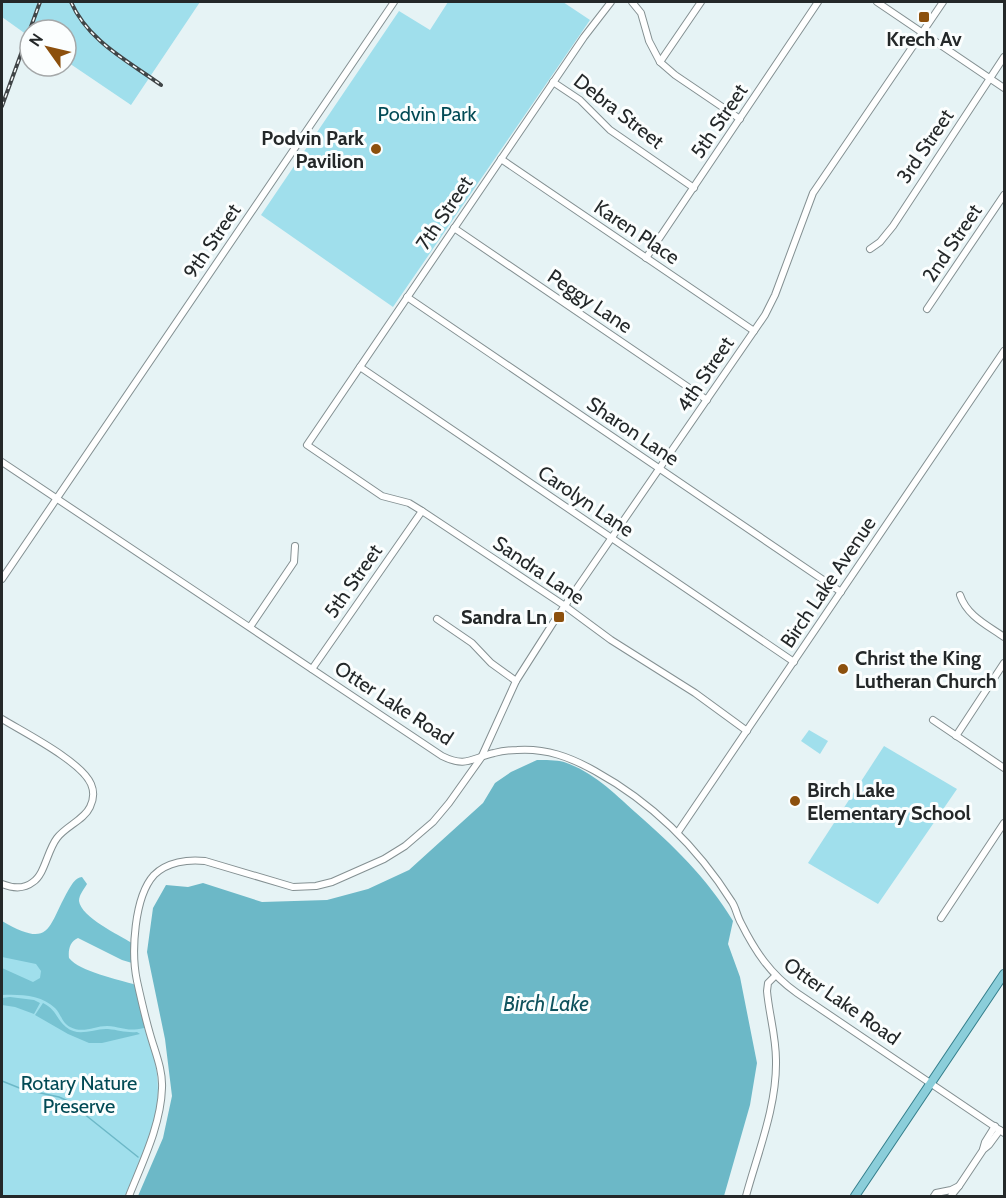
<svg xmlns="http://www.w3.org/2000/svg" width="1006" height="1198" font-family="Cabin,sans-serif">
<style>
.green{fill:#a0dfec}
.forest{fill:#77c3d2}
.water{fill:#6cb8c7}
.lines{fill:none;stroke-linecap:round;stroke-linejoin:round}
.stream{stroke:#6cb8c7;stroke-width:1.5}
.minor-casing{stroke:#849092;stroke-width:8}
.major-casing{stroke:#357f8c;stroke-width:10}
.minor{stroke:#fff;stroke-width:6}
.major{stroke:#8bceda;stroke-width:8}
.rail-casing{stroke:#404547;stroke-width:4}
.rail{stroke:#fbfefe;stroke-width:1.5;stroke-dasharray:4.5;stroke-linecap:butt}
.poi-dot{fill:#8c500d;stroke:#fbfefe;stroke-width:2}
.labels{text-anchor:middle;stroke-width:6;stroke-linejoin:round;paint-order:stroke}
.poi-label{font-size:20px;font-weight:bold;fill:#242829;stroke:#fbfefe;text-anchor:end}
.street-label{font-size:20px;fill:#242829;stroke:#fbfefe}
.park-label{font-size:20px;fill:#024a55;stroke:#fbfefe}
.water-label{font-size:21px;font-style:italic;fill:#0f525d;stroke:#fbfefe}
</style>
<rect width="100%" height="100%" fill="#e6f3f5"/>
<g class="green">
<path d="M2,2H200L131,105L66,61V30H30V37L2,17Z"/>
<path d="M448,2H563L590,20L393,307L261,215L399,11L430,30Z"/>
<path d="M809,730L828,741L820,754L801,741Z"/>
<path d="M884,746L957,789L878,904L808,863Z"/>
<path d="M2,923L68,967L138,994C145,1025 158,1058 158,1090C158,1127 139,1163 125,1196H2Z"/>
</g>
<g class="forest">
<path d="M82,877L87,884C84,889 79,895 79,901C81,917 119,935 132,943V963L122,960L78,938C70,941 68,950 69,958C80,972 118,979 136,985L146,1027L144,1028C126,1032 123,1027 107,1026C94,1026 83,1034 70,1027C62,1023 61,1014 55,1008C42,995 19,994 2,995V968L33,982L40,978L41,971L36,964L2,957V921C52,950 47,927 69,889C73,883 75,878 82,877Z"/>
<path d="M10,997L34,1000L40,1003L34,1014L15,1007L2,1005V998Z"/>
<path d="M43,1003C57,1010 56,1019 66,1027C79,1038 94,1028 108,1029C119,1030 126,1033 137,1032L140,1034L102,1043H89L68,1034L35,1015Z"/>
</g>
<path class="water" d="M537,760C545,760 556,760 564,762C593,772 613,792 635,812C673,845 707,878 733,921L728,944L740,977L757,1063L750,1105L724,1196H138L163,1138L172,1096L165,1039L147,952L153,908L166,885L188,887L203,883L262,902L327,900L368,889L409,870L483,803L495,783L511,772Z"/>
<g class="lines">
<path class="stream" d="M2,1081L22,1089L59,1097L68,1101L138,1157"/>
<defs>
<g id="minor">
<path d="M611,2L584,37L307,445L382,496L409,503L422,511L565,606L611,640L695,693L747,731"/>
<path d="M632,2L641,13L649,41L660,62L675,75L740,119"/>
<path d="M877,2L1004,88"/>
<path d="M660,62L701,2"/>
<path d="M553,82L580,100L610,130L694,188"/>
<path d="M501,159L754,331"/>
<path d="M454,228L707,400"/>
<path d="M870,249L880,242L893,226L1004,57"/>
<path d="M646,258L818,2"/>
<path d="M407,297L841,592"/>
<path d="M927,309L1004,195"/>
<path d="M360,367L794,662"/>
<path d="M2,462L442,756C466,768 472,758 494,753C501,751 509,750 517,750C546,748 570,757 595,771C651,802 698,848 732,902C736,908 737,916 741,923C755,951 770,974 797,993L1004,1133"/>
<path d="M2,579L394,2"/>
<path d="M960,595C967,616 987,625 1004,637"/>
<path d="M437,619L472,643L491,663L516,681"/>
<path d="M250,627L294,562L295,546"/>
<path d="M312,669L422,511"/>
<path d="M2,719C23,732 81,761 91,784C94,791 94,799 90,807C84,820 66,826 57,838C47,851 45,874 33,882C23,890 12,888 2,884"/>
<path d="M933,720L1004,768"/>
<path d="M956,736L1004,663"/>
<path d="M678,832L1004,351"/>
<path d="M941,918L1004,823"/>
<path d="M983,1149L985,1142L995,1126"/>
<path d="M959,1186L983,1150L989,1145L1000,1130"/>
<path d="M129,1196C142,1163 161,1125 162,1088C163,1070 155,1052 150,1034C145,1017 141,999 137,981C131,953 134,897 154,875C167,862 188,859 205,861L293,887L316,886L332,882L384,859L405,846L433,822L449,803L481,758L516,681L553,623L765,315L775,295L813,193L943,2"/>
<path d="M746,1196C758,1152 777,1106 776,1060C776,1036 769,1014 767,991L768,983L775,976"/>
<path d="M934,1196L936,1193L951,1190L959,1186L951,1196"/>
</g>
<path id="major" d="M855,1196L1004,974"/>
</defs>
<use href="#minor" class="minor-casing"/>
<use href="#major" class="major-casing"/>
<use href="#minor" class="minor"/>
<use href="#major" class="major"/>
<defs>
<g id="rail">
<path d="M71,2C88,41 128,61 161,85"/>
<path d="M2,106L40,2"/>
</g>
</defs>
<use href="#rail" class="rail-casing"/>
<use href="#rail" class="rail"/>
</g>
<g class="poi-dot">
<rect x="918" y="11" width="12" height="12" rx="3"/>
<circle cx="376" cy="149" r="6"/>
<rect x="553" y="611" width="12" height="12" rx="3"/>
<circle cx="843" cy="669" r="6"/>
<circle cx="795" cy="801" r="6"/>
</g>
<g class="labels">
<g class="poi-label">
<text x="924" y="46" text-anchor="middle">Krech Av</text>
<text x="364" y="145">Podvin Park<tspan x="364" dy="23">Pavilion</tspan></text>
<text x="547" y="624">Sandra Ln</text>
<text x="855" y="665" text-anchor="start">Christ the King<tspan x="855" dy="23">Lutheran Church</tspan></text>
<text x="807" y="797" text-anchor="start">Birch Lake<tspan x="807" dy="23">Elementary School</tspan></text>
</g>
<g class="street-label">
<text transform="translate(619 111) rotate(38)" y="7">Debra Street</text>
<text transform="translate(719 121) rotate(-56)" y="7">5th Street</text>
<text transform="translate(925 146) rotate(-56)" y="7">3rd Street</text>
<text transform="translate(444 213) rotate(-56)" y="7">7th Street</text>
<text transform="translate(637 232) rotate(34)" y="7">Karen Place</text>
<text transform="translate(212 241) rotate(-56)" y="7">9th Street</text>
<text transform="translate(952 243) rotate(-56)" y="7">2nd Street</text>
<text transform="translate(590 301) rotate(34)" y="7">Peggy Lane</text>
<text transform="translate(705 374) rotate(-56)" y="7">4th Street</text>
<text transform="translate(633 431) rotate(34)" y="7">Sharon Lane</text>
<text transform="translate(586 501) rotate(34)" y="7">Carolyn Lane</text>
<text transform="translate(539 570) rotate(34)" y="7">Sandra Lane</text>
<text transform="translate(353 581) rotate(-55)" y="7">5th Street</text>
<text transform="translate(828 582) rotate(-56)" y="7">Birch Lake Avenue</text>
<text transform="translate(394 703) rotate(33)" y="7">Otter Lake Road</text>
<text transform="translate(842 1001) rotate(35)" y="7">Otter Lake Road</text>
</g>
<g class="park-label">
<text x="427" y="121">Podvin Park</text>
<text x="79" y="1090">Rotary Nature<tspan x="79" dy="23">Preserve</tspan></text>
</g>
<g class="water-label">
<text x="546" y="1011">Birch Lake</text>
</g>
</g>
<rect width="1006" height="1198" fill="none" stroke="#242829" stroke-width="6"/>
<g transform="translate(48 48) rotate(304)"><circle r="28" fill="#fbfefe" stroke="#a5a8a9" stroke-width="1.5"/>
<path d="M0-4.5L10 22L0 15L-10 22Z" fill="#8c500d"/>
<text y="-9" font-size="16" font-weight="bold" text-anchor="middle" fill="#242829">N</text>
</g>
</svg>
